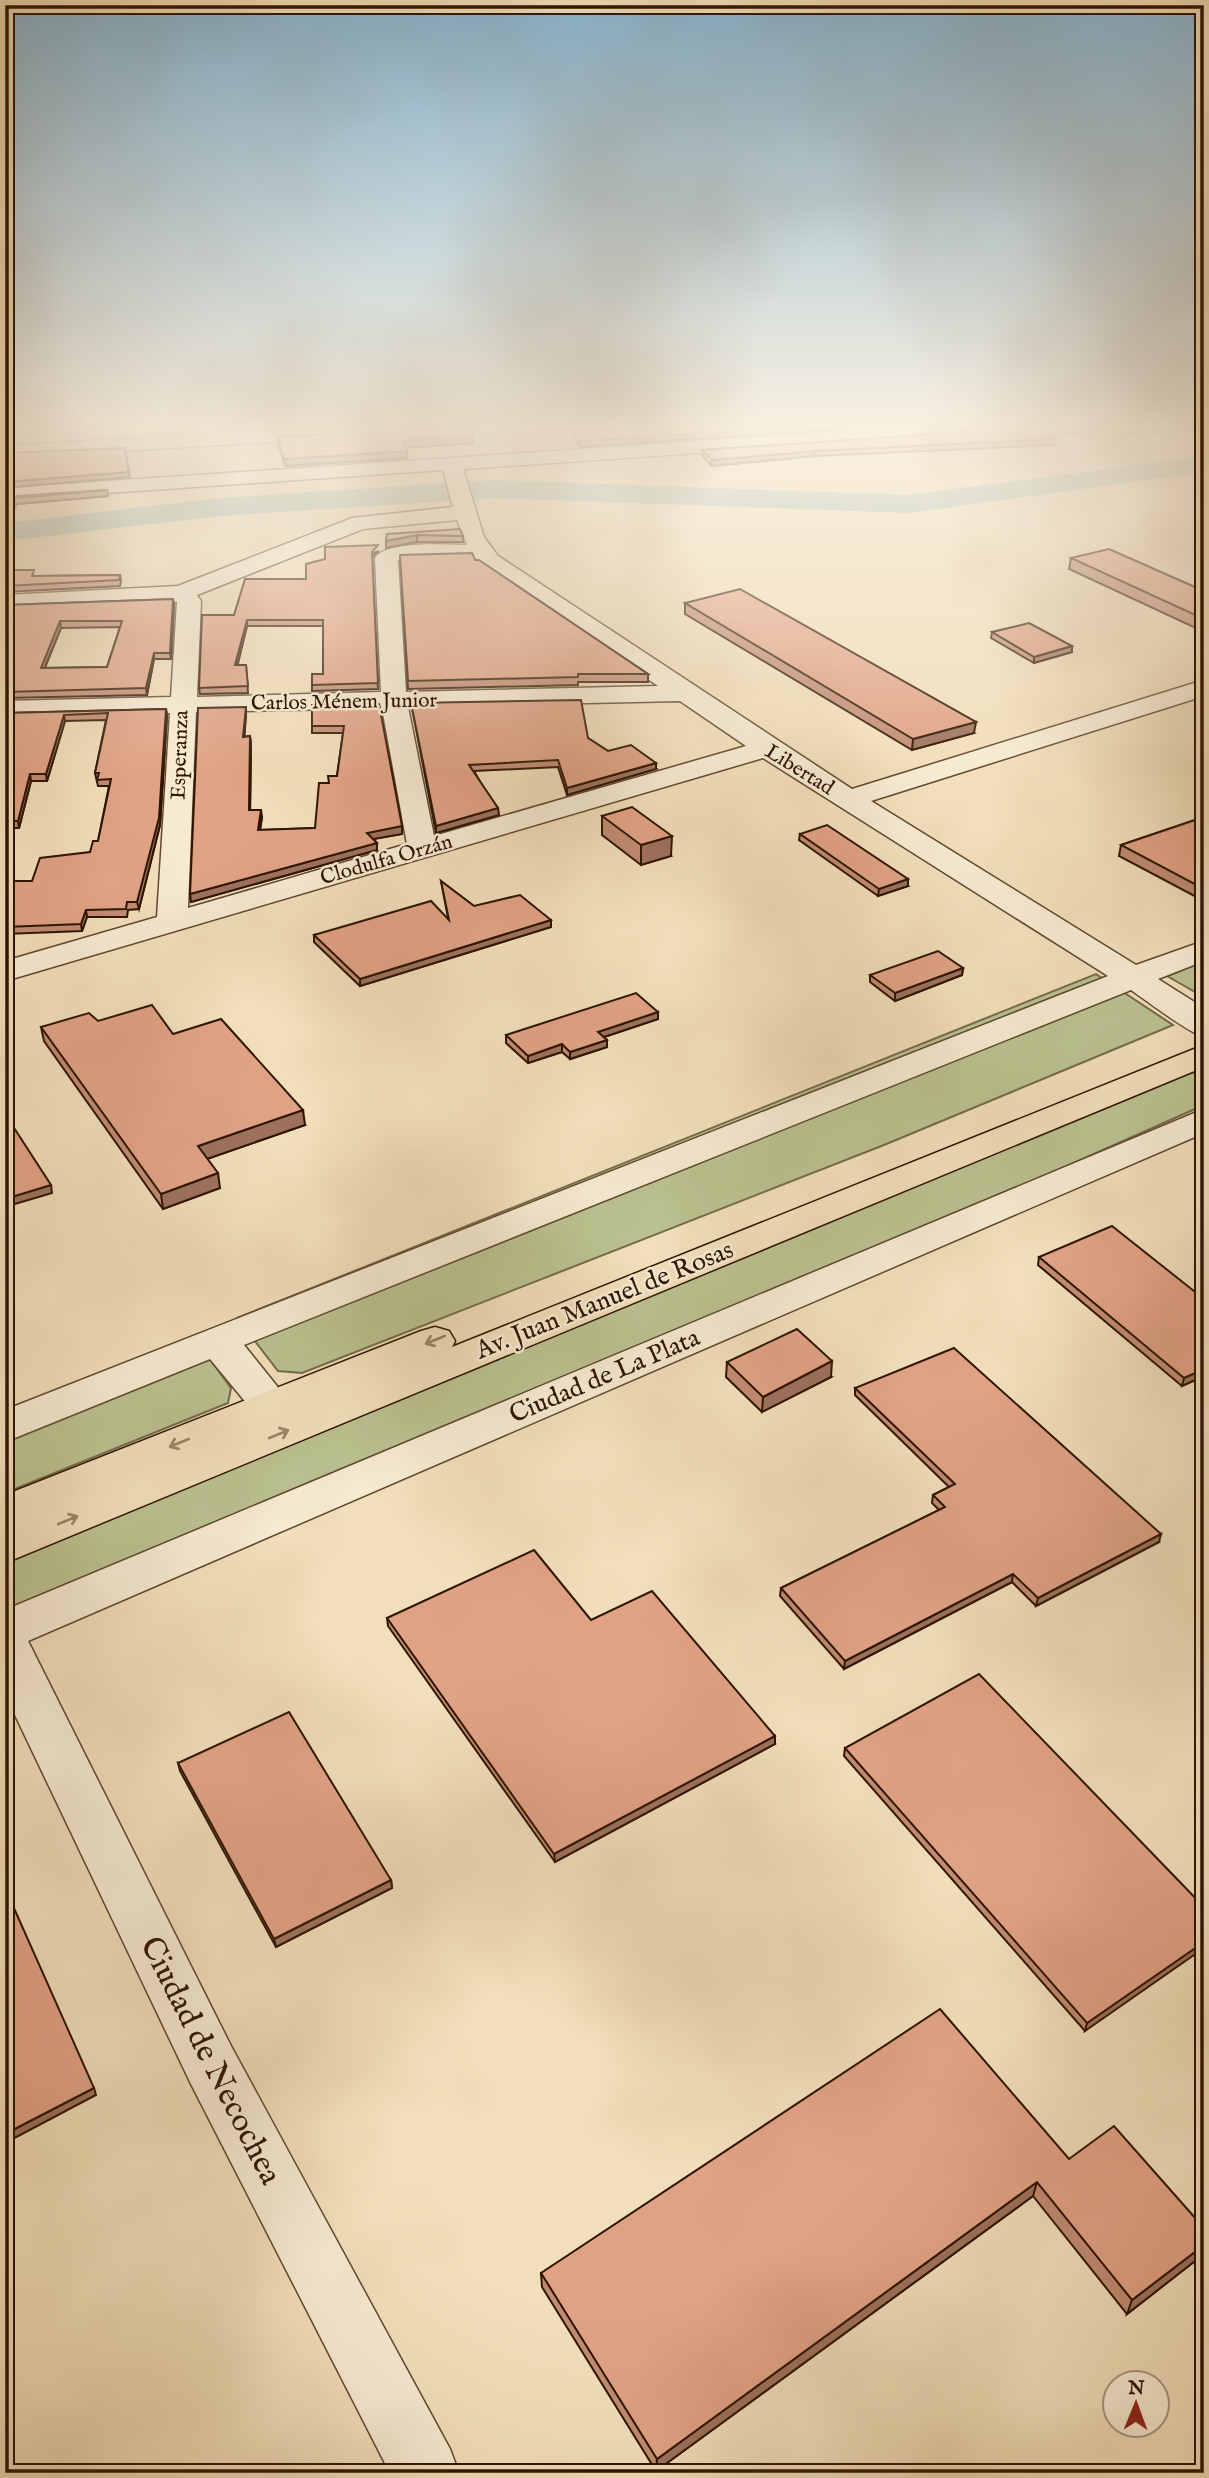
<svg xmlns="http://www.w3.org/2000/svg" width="1209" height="2478" font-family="'IM FELL English',serif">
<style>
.green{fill:#bac190;stroke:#746b48;stroke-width:2}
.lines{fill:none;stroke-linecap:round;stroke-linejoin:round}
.river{fill:#9bbcb3;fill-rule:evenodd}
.minor-casing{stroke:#60472e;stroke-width:3}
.major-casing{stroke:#2f1500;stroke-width:3}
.minor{fill:#f6ead2;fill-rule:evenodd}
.major{fill:#f1deba;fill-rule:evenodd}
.wall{fill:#c18b72;stroke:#2f1500;stroke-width:2;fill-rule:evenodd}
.shaded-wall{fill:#9d715d;stroke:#2f1500;stroke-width:2}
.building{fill:#e0a285;stroke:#2f1500;stroke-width:2;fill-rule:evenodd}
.oneway{stroke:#9a8466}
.labels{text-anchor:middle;stroke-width:5;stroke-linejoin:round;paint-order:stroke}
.far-street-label{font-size:21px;fill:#2f1500;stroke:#f6ead2}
.street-label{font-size:26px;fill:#2f1500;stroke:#f6ead2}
.near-street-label{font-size:32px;fill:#2f1500;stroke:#f6ead2}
</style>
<rect width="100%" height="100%" fill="#f1deba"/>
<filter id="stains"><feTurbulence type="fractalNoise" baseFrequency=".00286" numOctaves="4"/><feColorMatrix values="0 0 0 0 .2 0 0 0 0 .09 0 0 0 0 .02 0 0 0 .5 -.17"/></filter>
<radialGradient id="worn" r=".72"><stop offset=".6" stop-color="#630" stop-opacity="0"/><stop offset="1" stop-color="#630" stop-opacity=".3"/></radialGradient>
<g class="green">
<path d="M1204,961V997L1167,976Z"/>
<path d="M1096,974L1173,1025L884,1145L302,1373L278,1371L237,1318Z"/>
<path d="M1191,1071L1204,1078V1105L1067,1166L5,1613V1563Z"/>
<path d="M193,1336L231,1388L228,1403L5,1493V1411Z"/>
</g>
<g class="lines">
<path class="river" d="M1204,456V472L909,513L493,498L220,516L5,541V523L220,498L493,480L909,495Z"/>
<defs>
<g id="minor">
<path d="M291,429H394L384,435L5,458V446Z"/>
<path d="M880,429H973L963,435L463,469L484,537L498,556L852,789L1204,680V696L871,801L1136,965L1204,941V961L1158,979L1204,1008V1037C1189,1033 1147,1001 1131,990L244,1345L293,1406L287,1416L272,1421L257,1416L210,1359L5,1442V1410L1108,976L763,758L5,981V961L157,917L170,713L5,717V701L171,697L177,602L5,609V595L178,586L352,518L453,507L443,470L5,500V488ZM457,520L467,545C445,545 387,540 375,558L381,692L197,697L201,601L197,595L363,529ZM476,558L482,566L658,686L406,692L398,560ZM680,701L746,746L434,836L408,707ZM382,708L407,844L188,908L196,712Z"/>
<path d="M1204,1109V1133L28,1641L231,2046L450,2449L459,2473H390L191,2084L5,1694V1610Z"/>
</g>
<path id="major" d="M1204,1045V1067L5,1563V1495L421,1331L435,1327L449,1331L455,1341L452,1347Z"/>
</defs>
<use href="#minor" class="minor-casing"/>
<use href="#major" class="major-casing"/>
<use href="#minor" class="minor"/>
<use href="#major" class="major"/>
</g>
<g class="wall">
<path d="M568,429H846L580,447Z"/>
<path d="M969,429H1201V430L1118,435L1113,430L1051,435L1056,439L1055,445L815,456L711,466L702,455V450L964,432Z"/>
<path d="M278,437L473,443L405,448L407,458L285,466L278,444Z"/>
<path d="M107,490L108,496L17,504L13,511H5V497Z"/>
<path d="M387,534L463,536V542H417L386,548Z"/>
<path d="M379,551L372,558L378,689L312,691V685L323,674V626H247L237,665H246L248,693L200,694L199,688L234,615L306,579Z"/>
<path d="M400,555L475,560L648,674V682H578V685L408,689Z"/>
<path d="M1071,558L1204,591V630L1202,631L1069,569Z"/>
<path d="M5,570L35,576L120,575L121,581L120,586L5,592Z"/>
<path d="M173,599L174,605L171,659H154L147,695L5,698V605ZM120,627L107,667L45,668L61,628Z"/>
<path d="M685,603L974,733L912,750L685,614Z"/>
<path d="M992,632L1072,646V652L1034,663L991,638Z"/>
<path d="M411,703L588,738L608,751L656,769L567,795L558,767L474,771L499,815L436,833Z"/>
<path d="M379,704L402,834L373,839L377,843V850L191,902L190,894L246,707V714L244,737L250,736L251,744L250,810L262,817L260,830L315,828L329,783L337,776L343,733H312V726Z"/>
<path d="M166,709L167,716L160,825L139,909L128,910L127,917H87L82,931L5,934V881H32L90,852L98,841L109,786H98L95,773L106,720L65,721L47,781H31L19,828H5V713Z"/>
<path d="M602,816L671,856L641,865L602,835Z"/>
<path d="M1204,817V901L1119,856L1121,845Z"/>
<path d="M800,834L908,886L878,896L799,840Z"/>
<path d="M441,881L474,906L551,920V927L360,986L314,942V935L448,918Z"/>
<path d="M963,968L962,975L895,1001L870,982V975Z"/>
<path d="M658,1012V1019L604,1037L607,1047L570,1059L562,1052L528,1063L506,1043V1035Z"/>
<path d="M98,1021L173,1034L305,1125L207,1159L220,1188L163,1209L44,1041L41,1027Z"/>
<path d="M1039,1257L1204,1299V1376L1182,1386L1038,1265Z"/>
<path d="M727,1362L831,1377L762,1412L726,1377Z"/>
<path d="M855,1388L1159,1542L1036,1606L1012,1582L844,1669L780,1596L781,1588L939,1510L932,1503L933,1495L949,1487L855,1395Z"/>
<path d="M387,1618L591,1620L775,1744L555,1862L388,1626Z"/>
<path d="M845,1748L1204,1907L1085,2031L844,1756Z"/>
<path d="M178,1763L391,1880L392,1888L276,1947L180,1771Z"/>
<path d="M1069,2159L1204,2228V2254L1127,2314L1033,2196L656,2471L542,2287L541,2273Z"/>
</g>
<g class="shaded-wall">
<path d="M763,429H846L580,447V441Z"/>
<path d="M1063,429H1113V430L1044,436L1045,430Z"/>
<path d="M473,436V443L403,448L402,441Z"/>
<path d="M407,451V458L285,466L284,459Z"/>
<path d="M815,451V456L711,466L712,460Z"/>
<path d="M129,472L130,477L5,488V482Z"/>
<path d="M107,490L108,496L17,504L13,511L12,506L16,498Z"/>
<path d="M417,535V542L386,548V541Z"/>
<path d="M173,599L174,605L171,659L170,653Z"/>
<path d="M247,620V626L236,672L235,665Z"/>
<path d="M60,621L61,628L42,674L41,668Z"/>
<path d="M1072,646V652L1034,663V657Z"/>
<path d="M154,653V659L147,695L146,688Z"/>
<path d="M246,707V714L244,744L243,737Z"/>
<path d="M166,709L167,716L160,825L139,909L137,902Z"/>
<path d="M64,715L65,721L47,781L46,774Z"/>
<path d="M976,722L974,733L912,750L913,739Z"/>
<path d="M250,736L251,744L250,817L249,810Z"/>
<path d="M656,763V769L567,795V788Z"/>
<path d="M30,774L31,781L19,828L18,821Z"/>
<path d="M498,808L499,815L436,833V826Z"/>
<path d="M261,810L262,817L259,837L258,830Z"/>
<path d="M402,826V834L368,840L367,833Z"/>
<path d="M672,836L671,856L641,865V845Z"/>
<path d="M377,843V850L191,902L190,894Z"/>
<path d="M908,879V886L878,896L879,889Z"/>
<path d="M86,910L87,917L82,931L81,924Z"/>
<path d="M551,920V927L360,986V979Z"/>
<path d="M963,968L962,975L895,1001V993Z"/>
<path d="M658,1012V1019L598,1039V1032Z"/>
<path d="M607,1040V1047L570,1059V1052Z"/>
<path d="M562,1044V1052L528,1063V1056Z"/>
<path d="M303,1110L305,1125L201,1161L198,1146Z"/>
<path d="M218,1173L220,1188L163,1209L161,1194Z"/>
<path d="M51,1185L52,1193L5,1207V1199Z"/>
<path d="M832,1361L831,1377L762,1412L763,1397Z"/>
<path d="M1204,1369V1376L1182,1386L1184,1378Z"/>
<path d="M1161,1534L1159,1542L1036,1606L1038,1598Z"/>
<path d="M1013,1574L1012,1582L844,1669L845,1661Z"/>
<path d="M775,1736V1744L555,1862L554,1854Z"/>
<path d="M391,1880L392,1888L276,1947L274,1939Z"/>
<path d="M1204,1942V1948L1085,2031L1087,2023Z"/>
<path d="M94,2088L96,2095L5,2143V2134Z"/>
<path d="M1037,2182L1033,2196L656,2471L657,2459Z"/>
<path d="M1204,2245V2254L1127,2314L1132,2300Z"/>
</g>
<g class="building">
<path d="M387,429H470L473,436L402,441L407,451L284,459L278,437L384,431Z"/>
<path d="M572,429H763L580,441Z"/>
<path d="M969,429H1063L1045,430L1056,439L815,451L712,460L702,450L964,432Z"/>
<path d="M125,448L129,472L5,482V453Z"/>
<path d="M107,490L16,498L12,506H5V497Z"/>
<path d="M460,529L463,536L417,535L386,541L387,534Z"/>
<path d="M378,545L372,552L378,683L312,685V674H323V620H247L235,665H246L248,686L199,688L202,615H234L245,579H306V564L325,559V547Z"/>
<path d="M1109,549L1204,591V619L1071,558Z"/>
<path d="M472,553L475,560H479L648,674H578V677L408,681L400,555Z"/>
<path d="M5,570H34L32,576L120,575L119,580L5,586Z"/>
<path d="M740,589L976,722L913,739L685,603Z"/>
<path d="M173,599L170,653H154L146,688L5,692V605ZM60,621H122L107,667L41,668Z"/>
<path d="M1029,623L1072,646L1034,657L992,632Z"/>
<path d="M581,700L588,738L608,751L631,745L656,763L567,788L558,760L469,765L498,808L436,826L411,703Z"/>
<path d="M379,704L402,826L367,833L377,843L190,894L198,708L246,707L243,737L250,736L249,810H261L258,830L315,828L319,783H329L328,776H337L344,726H312V705Z"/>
<path d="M166,709L159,818L137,902H127L126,909L86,910L81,924L5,927V881H32L40,858L90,852L93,841H98L111,779L97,780L99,773H95L108,713L64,715L46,774H30L18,821H5V713Z"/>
<path d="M632,807L672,836L641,845L602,816Z"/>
<path d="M1204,817V889L1121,845Z"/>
<path d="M827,825L908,879L879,889L800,834Z"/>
<path d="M441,881L474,906L520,895L551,920L360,979L314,935L431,901L449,920Z"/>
<path d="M938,951L963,968L895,993L870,975Z"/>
<path d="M636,993L658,1012L598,1032L607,1040L570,1052L562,1044L528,1056L506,1035Z"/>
<path d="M152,1005L173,1034L221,1019L303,1110L198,1146L218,1173L161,1194L41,1027L89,1013L98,1021Z"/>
<path d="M5,1114L51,1185L5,1199Z"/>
<path d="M1112,1226L1204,1299V1369L1184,1378L1039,1257Z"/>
<path d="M797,1329L832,1361L763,1397L727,1362Z"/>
<path d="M954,1348L1161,1534L1038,1598L1013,1574L845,1661L781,1588L945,1507L933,1495L955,1484L855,1388Z"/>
<path d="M534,1550L591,1620L652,1591L775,1736L554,1854L387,1618Z"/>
<path d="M979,1674L1204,1907V1942L1087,2023L845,1748Z"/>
<path d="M289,1712L391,1880L274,1939L178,1763Z"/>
<path d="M5,1888L94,2088L5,2134Z"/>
<path d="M940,2009L1069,2159L1114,2126L1204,2228V2245L1132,2300L1037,2182L657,2459L541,2273Z"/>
</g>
<defs><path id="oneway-shaft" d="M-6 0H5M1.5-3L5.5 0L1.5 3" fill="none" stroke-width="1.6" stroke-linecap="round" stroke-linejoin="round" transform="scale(1.75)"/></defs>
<g class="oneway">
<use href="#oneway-shaft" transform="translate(435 1340) rotate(158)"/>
<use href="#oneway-shaft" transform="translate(279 1434) rotate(-22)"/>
<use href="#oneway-shaft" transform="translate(179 1443) rotate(158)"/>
<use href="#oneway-shaft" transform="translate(68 1520) rotate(-22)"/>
</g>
<linearGradient id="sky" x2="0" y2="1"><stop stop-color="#89b7d3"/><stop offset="0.55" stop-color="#f9f0e0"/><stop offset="1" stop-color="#f9f0e0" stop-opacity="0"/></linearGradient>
<rect width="1209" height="776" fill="url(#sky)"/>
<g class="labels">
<g class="far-street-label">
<text transform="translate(344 701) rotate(-1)" y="7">Carlos Ménem Junior</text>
<text transform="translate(179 755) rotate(-88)" y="7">Esperanza</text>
<text transform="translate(800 769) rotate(32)" y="7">Libertad</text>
<text transform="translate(386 859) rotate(-16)" y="7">Clodulfa Orzán</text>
</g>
<g class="street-label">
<text transform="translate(604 1299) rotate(-22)" y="9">Av. Juan Manuel de Rosas</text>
<text transform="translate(604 1375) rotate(-23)" y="9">Ciudad de La Plata</text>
</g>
<g class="near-street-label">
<text transform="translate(212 2060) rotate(63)" y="11">Ciudad de Necochea</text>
</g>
</g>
<rect width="1209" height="2478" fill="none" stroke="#f1deba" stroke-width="28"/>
<rect x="7" y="7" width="1195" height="2464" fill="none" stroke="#2f1500" stroke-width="3.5"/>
<rect x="14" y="14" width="1181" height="2450" fill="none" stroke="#2f1500" stroke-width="2"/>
<g transform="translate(1136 2404) rotate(1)"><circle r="33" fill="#f6ead2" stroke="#a6957e" stroke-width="2"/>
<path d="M0-5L12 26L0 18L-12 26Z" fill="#8f2418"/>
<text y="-10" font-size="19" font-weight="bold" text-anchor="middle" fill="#2f1500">N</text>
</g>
<rect width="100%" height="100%" filter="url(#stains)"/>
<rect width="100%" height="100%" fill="url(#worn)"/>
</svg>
